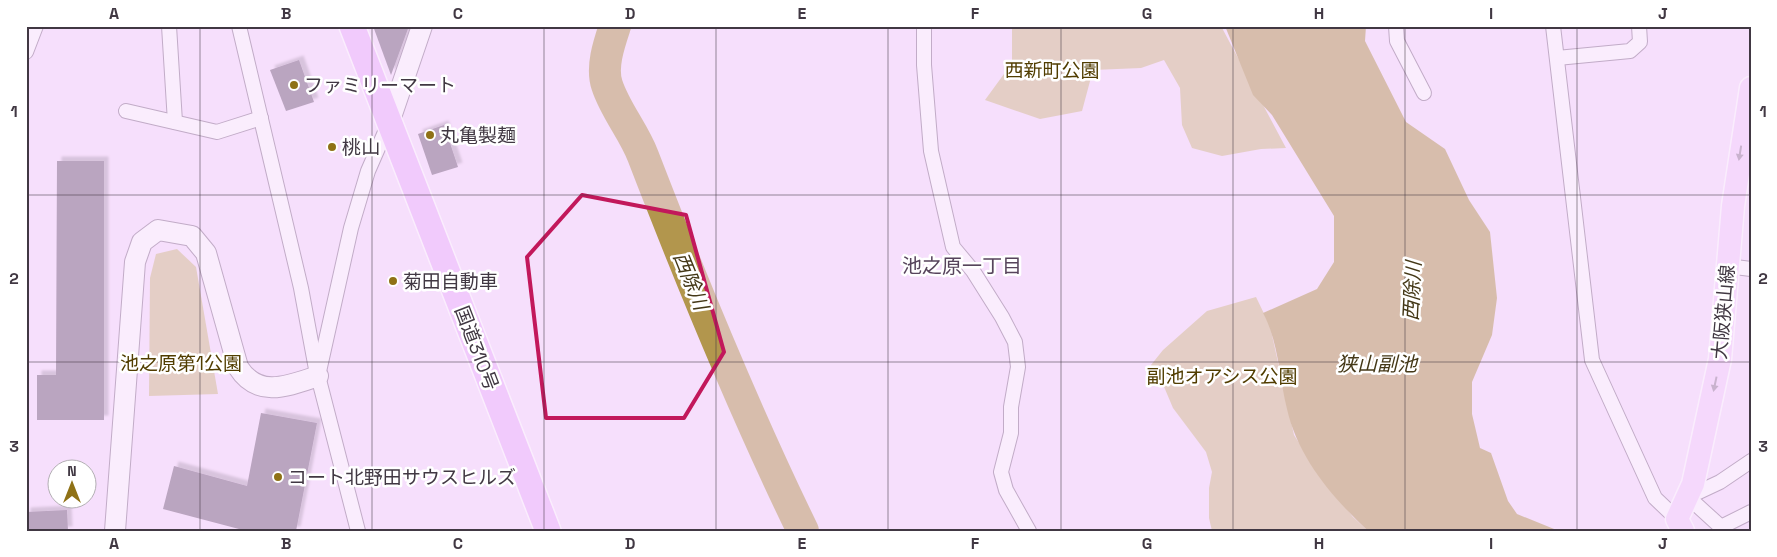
<svg xmlns="http://www.w3.org/2000/svg" width="1777" height="557" font-family="'Space Grotesk','Noto Sans JP',sans-serif">
<style>
.green{fill:#cfba85}
.water{fill:#b2964d}
.lines{fill:none;stroke-linecap:round;stroke-linejoin:round}
.river{stroke:#b2964d;stroke-width:32}
.building{fill:#725e78;filter:url(#shadow)}
.street-casing{stroke:#836f89;stroke-width:16}
.secondary-casing{stroke:#836f89;stroke-width:22}
.primary-casing{stroke:#fff;stroke-width:25}
.highway-casing{stroke:#fff;stroke-width:28}
.street{stroke:#fff;stroke-width:14}
.secondary{stroke:#fff;stroke-width:20}
.primary{stroke:#f4d1fd;stroke-width:22}
.highway{stroke:#ecb2fc;stroke-width:25}
.oneway{fill:#927d97}
.marked{fill:none;stroke:#c2185b;stroke-width:4;stroke-linejoin:round}
.grid{fill:none;stroke:#413843;stroke-width:1;stroke-opacity:0.55}
.poi-dot{fill:#8f7116;stroke:#fff;stroke-width:2}
.labels{text-anchor:middle;stroke-width:5;stroke-linejoin:round;paint-order:stroke}
.park-label{font-size:19px;fill:#513d00;stroke:#fff}
.poi-label{font-size:19px;fill:#413843;stroke:#fff;text-anchor:start}
.street-label{font-size:19px;fill:#413843;stroke:#fff}
.neighbourhood-label{font-size:20px;fill:#57445c;stroke:#fff}
.water-label{font-size:20px;font-style:italic;fill:#443817;stroke:#fff}
.neatline{fill:none;stroke:#413843;stroke-width:2}
.grid-label{font-size:16px;text-anchor:middle;font-weight:bold;fill:#413843}
</style>
<defs>
<filter id="shadow"><feDropShadow dx="4.5" dy="-4.5" stdDeviation="1" flood-color="#0004"/></filter>
</defs>
<rect width="100%" height="100%" fill="#f6dffc"/>
<g class="green">
<path d="M1012,26H1221L1286,148L1261,149L1222,156L1192,148L1182,125L1180,88L1164,60L1141,68L1093,70L1082,111L1040,119L985,100L1012,63Z"/>
<path d="M177,249L196,267L218,394L149,396L150,278L156,254Z"/>
<path d="M1256,297L1270,326L1294,435L1317,471L1353,517L1368,531H1212L1209,518V488L1212,472L1206,452L1173,408L1162,382L1151,365L1163,350L1207,311Z"/>
</g>
<path class="water" d="M1225,26H1366L1365,41L1406,122L1445,149L1469,200L1490,232L1497,298L1492,335L1472,382V414L1480,448L1491,453L1508,501L1517,514L1559,531H1368C1333,498 1298,458 1287,409C1279,377 1279,343 1263,313L1317,289L1334,262V216L1272,115L1253,95Z"/>
<g class="lines">
<path class="river" d="M615,26C609,44 601,67 607,85C615,110 634,132 643,156C692,283 743,408 803,531"/>
</g>
<g class="building">
<path d="M373,26H409L391,75Z"/>
<path d="M299,60L314,102L286,111L270,70Z"/>
<path d="M444,125L458,167L432,175L418,134Z"/>
<path d="M57,161H104V420H37V375H56Z"/>
<path d="M261,413L317,423L296,531H239V529L163,509L174,466L247,486Z"/>
<path d="M67,510L68,531H26V512Z"/>
</g>
<g class="lines">
<defs>
<g id="street">
<path d="M169,26L175,122"/>
<path d="M239,26L301,288L316,369"/>
<path d="M924,26V65L931,151L953,247L973,271L1002,317L1015,342L1018,367L1011,407V433L1001,472L1006,490L1029,531"/>
<path d="M1396,26L1397,41L1424,93"/>
<path d="M1553,26L1592,360L1655,498L1677,519"/>
<path d="M26,52L36,26"/>
<path d="M1557,58L1630,51L1640,42L1639,26"/>
<path d="M126,111L217,132L261,118"/>
<path d="M1727,266L1751,269"/>
<path d="M1751,461L1720,482L1688,497L1721,527L1751,512"/>
<path d="M358,531L318,376L351,228L368,171L389,123"/>
</g>
<g id="secondary">
<path d="M389,123L422,26"/>
<path d="M115,531L135,262L142,242L158,230L192,236L206,253L238,367C258,399 288,386 318,376"/>
</g>
<path id="primary" d="M1683,531L1677,519L1693,484L1720,359L1733,206L1751,88"/>
<path id="highway" d="M352,26L548,531"/>
</defs>
<use href="#street" class="street-casing"/>
<use href="#secondary" class="secondary-casing"/>
<use href="#primary" class="primary-casing"/>
<use href="#highway" class="highway-casing"/>
<use href="#street" class="street"/>
<use href="#secondary" class="secondary"/>
<use href="#primary" class="primary"/>
<use href="#highway" class="highway"/>
</g>
<defs><path id="oneway-solid" d="M-6-.8H1V-3.2L6.5 0L1 3.2V.8H-6Z" transform="scale(1.25)"/></defs>
<g class="oneway">
<use href="#oneway-solid" transform="translate(1740 153) rotate(99)"/>
<use href="#oneway-solid" transform="translate(1715 384) rotate(102)"/>
</g>
<path d="M0 0H1777V557H0ZM582,195L686,215L724,352L684,418H546L527,257Z" fill="#f6dffc" fill-opacity=".55" fill-rule="evenodd"/>
<path class="marked" d="M582,195L686,215L724,352L684,418H546L527,257Z"/>
<path class="grid" d="M200,26V531M372,26V531M544,26V531M716,26V531M888,26V531M1061,26V531M1233,26V531M1405,26V531M1577,26V531M26,195H1751M26,362H1751"/>
<g class="poi-dot">
<circle cx="294" cy="85" r="5"/>
<circle cx="430" cy="135" r="5"/>
<circle cx="332" cy="147" r="5"/>
<circle cx="393" cy="281" r="5"/>
<circle cx="278" cy="477" r="5"/>
</g>
<g class="labels">
<g class="park-label">
<text x="1052" y="77">西新町公園</text>
<text x="181" y="370">池之原第1公園</text>
<text x="1222" y="383">副池オアシス公園</text>
</g>
<g class="poi-label">
<text x="304" y="92">ファミリーマート</text>
<text x="440" y="142">丸亀製麺</text>
<text x="342" y="154">桃山</text>
<text x="403" y="288">菊田自動車</text>
<text x="288" y="484">コート北野田サウスヒルズ</text>
</g>
<g class="street-label">
<text transform="translate(1723 312) rotate(-85)" y="7">大阪狭山線</text>
<text transform="translate(477 348) rotate(69)" y="7">国道310号</text>
</g>
<g class="neighbourhood-label">
<text x="962" y="273">池之原一丁目</text>
</g>
<g class="water-label">
<text transform="translate(691 281) rotate(68)" y="7">西除川</text>
<text transform="translate(1412 291) rotate(-87)" y="7">西除川</text>
<text x="1377" y="371">狭山副池</text>
</g>
</g>
<rect width="1777" height="557" fill="none" stroke="#ffffff" stroke-width="55"/>
<g transform="translate(72 484)"><circle r="24" fill="#ffffff" stroke="#b3afb4"/>
<path d="M0-4L9 19L0 12L-9 19Z" fill="#8f7116"/>
<text y="-8" font-size="14" font-weight="bold" text-anchor="middle" fill="#413843">N</text>
</g>
<rect x="28" y="28" width="1722" height="502" class="neatline"/>
<g class="grid-label">
<text x="114" y="19">A</text>
<text x="286" y="19">B</text>
<text x="458" y="19">C</text>
<text x="630" y="19">D</text>
<text x="802" y="19">E</text>
<text x="975" y="19">F</text>
<text x="1147" y="19">G</text>
<text x="1319" y="19">H</text>
<text x="1491" y="19">I</text>
<text x="1663" y="19">J</text>
<text x="14" y="117">1</text>
<text x="1763" y="117">1</text>
<text x="14" y="284">2</text>
<text x="1763" y="284">2</text>
<text x="14" y="452">3</text>
<text x="1763" y="452">3</text>
<text x="114" y="549">A</text>
<text x="286" y="549">B</text>
<text x="458" y="549">C</text>
<text x="630" y="549">D</text>
<text x="802" y="549">E</text>
<text x="975" y="549">F</text>
<text x="1147" y="549">G</text>
<text x="1319" y="549">H</text>
<text x="1491" y="549">I</text>
<text x="1663" y="549">J</text>
</g>
</svg>
